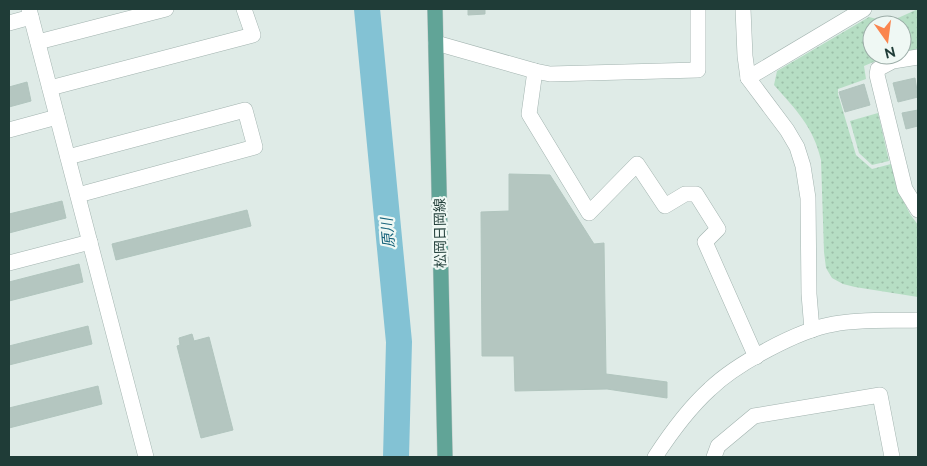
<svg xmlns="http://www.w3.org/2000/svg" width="927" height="466" font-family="Raleway,'Noto Sans JP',sans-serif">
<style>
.green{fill:url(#green-dots)}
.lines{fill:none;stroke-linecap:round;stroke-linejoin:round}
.river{stroke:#83c2d4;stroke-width:26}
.building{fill:#b4c6c0;stroke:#b1c5be}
.minor-casing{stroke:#a2b3af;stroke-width:16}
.major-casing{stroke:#c0c8c7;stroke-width:16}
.minor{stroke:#fff;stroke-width:15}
.major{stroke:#61a497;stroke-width:15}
.labels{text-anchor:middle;stroke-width:4.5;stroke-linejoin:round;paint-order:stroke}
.street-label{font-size:14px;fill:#1f3c37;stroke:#eff8f4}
.water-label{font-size:15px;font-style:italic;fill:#16637b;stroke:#eff8f4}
</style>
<defs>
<pattern id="green-dots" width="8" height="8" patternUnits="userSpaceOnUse" patternTransform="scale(1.25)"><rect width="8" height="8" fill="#b6dec4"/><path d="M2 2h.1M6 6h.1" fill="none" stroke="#9cbfa9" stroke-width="1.8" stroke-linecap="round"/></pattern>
</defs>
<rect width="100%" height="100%" fill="#dfebe7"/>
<g class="green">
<path d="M918,9V50L902,53V25H872V55H890L864,66L866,79L838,89V94L856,155L872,169L891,164L898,190L910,214L918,225V297L855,287L843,284L832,278L826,268L824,252L821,160C813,126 796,110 774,85L777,71L869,17L889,22Z"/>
<path d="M878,113L889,161L872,165L859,153L850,121Z"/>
</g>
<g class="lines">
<path class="river" d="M367,9L399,342L396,457"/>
</g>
<g class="building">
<path d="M468,9H485V14L468,15Z"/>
<path d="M915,78L918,97L898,102L893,83Z"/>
<path d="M27,82L31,101L9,107V87Z"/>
<path d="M864,84L870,105L845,112L839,92Z"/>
<path d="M918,110V126L906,129L902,113Z"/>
<path d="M509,174L550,175L594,244L604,243L606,374L667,382V398L607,389L515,391L514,356H482L481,212L509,211Z"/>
<path d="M62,201L66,218L9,233V214Z"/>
<path d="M247,210L251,226L116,260L112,244Z"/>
<path d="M79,264L83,282L9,301V282Z"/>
<path d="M88,326L92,344L9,365V346Z"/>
<path d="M192,334L194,341L209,337L233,430L201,438L177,346L180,345L179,338Z"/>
<path d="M98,386L102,404L9,428V408Z"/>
</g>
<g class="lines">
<defs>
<g id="minor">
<path d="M29,9L146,457"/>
<path d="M743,9L745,56L748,78L787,130L797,147L803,166L808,198L809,294L812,330"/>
<path d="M9,23L31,17"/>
<path d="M38,42L166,9"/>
<path d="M436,43L535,71L529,114L589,213L637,164L665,206L685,194H696L718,229L705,242L756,357"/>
<path d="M918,57L893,61L878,69L877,75L905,189L918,210"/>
<path d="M535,71L550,74L698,70V9"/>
<path d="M748,78L864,9"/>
<path d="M50,88L253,35L244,9"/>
<path d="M9,130L57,117"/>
<path d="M68,157L245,110L255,147L78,195"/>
<path d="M9,263L90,242"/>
<path d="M655,457C670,434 689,408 710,389C736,364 798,330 834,324C861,319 891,321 918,320"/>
<path d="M714,457L718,446L754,416L880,395L892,457"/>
</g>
<path id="major" d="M435,9L445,457"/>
</defs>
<use href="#minor" class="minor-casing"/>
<use href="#major" class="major-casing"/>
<use href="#minor" class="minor"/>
<use href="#major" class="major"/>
</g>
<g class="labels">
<g class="street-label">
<text transform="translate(440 233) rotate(-91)" y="5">松岡日岡線</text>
</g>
<g class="water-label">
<text transform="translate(388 233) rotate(-95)" y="5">原川</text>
</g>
</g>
<rect width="927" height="466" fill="none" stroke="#1f3c37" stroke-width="20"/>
<g transform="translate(887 40) rotate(166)"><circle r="24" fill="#eff8f4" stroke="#9cada8"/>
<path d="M0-4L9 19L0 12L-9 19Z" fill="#fa854e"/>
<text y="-8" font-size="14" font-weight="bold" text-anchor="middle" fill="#1f3c37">N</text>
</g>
</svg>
